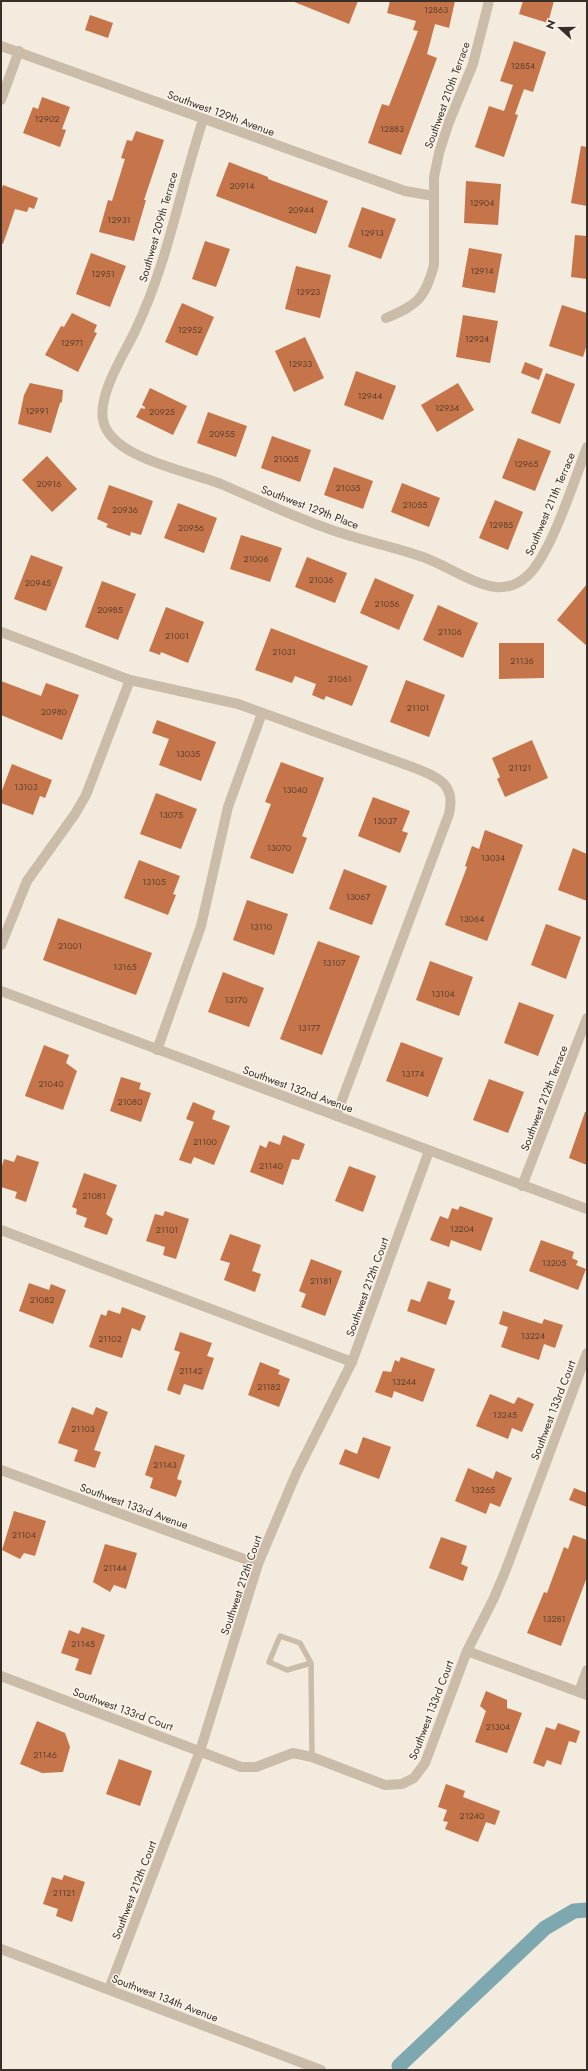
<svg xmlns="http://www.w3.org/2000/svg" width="588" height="2071" font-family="Jost,sans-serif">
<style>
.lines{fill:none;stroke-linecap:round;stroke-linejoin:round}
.canal{stroke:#7da8b0;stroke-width:15}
.building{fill:#c57549}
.service{stroke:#cbbca9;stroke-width:5.5}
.minor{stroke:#cbbca9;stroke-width:10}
.labels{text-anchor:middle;stroke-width:3;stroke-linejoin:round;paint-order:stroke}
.number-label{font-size:9px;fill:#5b4031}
.street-label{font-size:11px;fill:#382f29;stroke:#faf4ea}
</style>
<rect width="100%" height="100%" fill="#f2ebde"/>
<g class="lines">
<path class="canal" d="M399,2066L545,1928L574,1911L587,1910"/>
</g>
<g class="building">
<path d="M292,1H358L349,24Z"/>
<path d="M390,1H455L449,28L435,24L427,54L437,58L401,155L368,143L382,104L389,106L418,31L413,30L416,21L387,13Z"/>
<path d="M523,1H554L548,23L519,14Z"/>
<path d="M90,15L113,23L108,38L85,30Z"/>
<path d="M514,41L546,52L533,92L524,89L515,114L518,115L504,157L475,147L489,106L504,111L513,85L500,81Z"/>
<path d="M42,97L70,107L62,129L66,130L60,147L23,133L33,107L38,109Z"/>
<path d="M136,131L164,140L144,200H146L134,241L99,232L108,200L112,201L125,159L121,158L127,140L132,141Z"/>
<path d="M581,146L587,147V206L571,203Z"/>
<path d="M229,162L268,177V179L328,201L316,234L216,196Z"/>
<path d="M466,181L501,184L498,225L464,223Z"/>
<path d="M3,185L38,198L34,209L29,207L27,212L15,209L3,244L1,243V191Z"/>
<path d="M362,207L396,219L381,259L348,247Z"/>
<path d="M575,235L587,236V279L571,277Z"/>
<path d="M205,241L230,249L216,287L192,279Z"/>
<path d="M469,248L502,254L495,293L462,287Z"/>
<path d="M91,253L126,266L110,307L76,294Z"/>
<path d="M296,266L331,275L320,318L285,309Z"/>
<path d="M182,303L214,317L197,356L165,342Z"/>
<path d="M562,305L587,313V344L583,357L549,346Z"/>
<path d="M72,313L97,325L94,332L97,333L78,372L45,355L61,326L64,327Z"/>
<path d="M463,315L498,321L490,363L456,357Z"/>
<path d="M305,337L324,378L294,392L275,351Z"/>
<path d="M525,362L543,369L539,380L521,373Z"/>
<path d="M356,371L396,386L383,420L344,405Z"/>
<path d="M546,373L575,384L560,424L531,413Z"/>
<path d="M30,383L63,390L62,402L60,403L51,433L18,424L24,395Z"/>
<path d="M458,383L474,410L437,432L421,405Z"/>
<path d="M150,388L187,406L173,435L136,417L141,408L145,409V407L142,405Z"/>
<path d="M208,412L247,426L236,457L197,443Z"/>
<path d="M272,436L311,450L300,482L261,468Z"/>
<path d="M518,438L551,451L535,491L502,478Z"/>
<path d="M47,456L77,489L52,512L22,480Z"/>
<path d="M334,467L373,481L363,509L324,495Z"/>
<path d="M402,483L440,498L429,527L391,512Z"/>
<path d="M109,485L153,501L141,535L131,532L130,536L106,527L108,524L97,519Z"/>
<path d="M495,500L523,512L508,550L479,538Z"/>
<path d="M178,503L217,518L204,553L164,538Z"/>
<path d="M241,535L282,548L270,582L230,569Z"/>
<path d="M31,555L63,567L46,611L14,599Z"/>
<path d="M307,557L347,573L335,603L295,587Z"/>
<path d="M375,578L414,595L399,630L360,613Z"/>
<path d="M102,581L136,594L118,640L85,627Z"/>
<path d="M587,584V646L557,620Z"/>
<path d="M438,605L478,623L463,658L423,640Z"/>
<path d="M166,607L204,622L188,663L161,652L160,655L149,651Z"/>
<path d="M271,628L368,666L352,706L326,696L324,700L312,695L316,684L295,676L292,683L255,670Z"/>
<path d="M499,643H544V678L499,679Z"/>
<path d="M406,680L445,695L429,737L390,722Z"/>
<path d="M1,681L41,696L46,683L79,695L62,740L1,715Z"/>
<path d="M157,720L216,742L201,781L159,765L169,739L152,733Z"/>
<path d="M532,740L548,778L505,797L497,779L500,777L492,758Z"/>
<path d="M281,762L324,778L302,836L307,838L293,874L250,858L271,804L265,802Z"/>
<path d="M12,764L52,780L45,798L40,796L33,815L1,803V793Z"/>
<path d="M156,793L197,809L181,849L140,834Z"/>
<path d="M373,797L410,811L402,831L408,833L400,853L358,836Z"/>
<path d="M485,830L523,845L487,941L445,925L467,867L465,866L472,846L479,849Z"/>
<path d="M573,848L587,854V901L558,890Z"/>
<path d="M139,860L180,876L173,894L176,895L168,915L124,898Z"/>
<path d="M344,869L387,886L372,925L329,909Z"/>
<path d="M247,900L288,914L274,955L233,940Z"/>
<path d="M58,918L152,953L136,995L43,960Z"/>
<path d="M546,924L581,937L566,979L531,965Z"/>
<path d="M318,941L360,956L322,1055L280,1039Z"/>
<path d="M430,961L473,977L459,1016L416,1000Z"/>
<path d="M223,972L264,988L249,1027L208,1012Z"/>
<path d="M519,1002L554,1015L538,1056L504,1043Z"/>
<path d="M401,1042L443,1058L428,1097L386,1081Z"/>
<path d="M44,1045L69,1055L66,1063L77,1071L63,1110L25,1096Z"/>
<path d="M121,1077L141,1083L139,1089L151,1093L141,1122L110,1111Z"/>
<path d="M489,1079L524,1092L508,1133L473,1120Z"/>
<path d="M193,1102L215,1111L212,1119L230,1126L214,1165L194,1157L191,1164L179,1160L194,1122L186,1119Z"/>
<path d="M585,1112H587V1165L569,1158Z"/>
<path d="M283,1135L305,1144L299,1160L292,1159L283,1185L250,1172L260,1145L266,1148L269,1141L280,1145Z"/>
<path d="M17,1155L39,1162L26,1202L15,1198L17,1192L1,1187V1169L4,1159L14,1162Z"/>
<path d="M349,1166L376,1176L363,1212L335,1201Z"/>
<path d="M84,1173L117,1185L106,1214L113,1219L107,1235L84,1227L87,1218L76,1214L77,1209L72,1207Z"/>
<path d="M460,1206L493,1218L481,1251L451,1240L449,1247L430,1240L440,1216L448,1219L452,1208L458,1210Z"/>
<path d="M165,1211L189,1219L176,1259L163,1255L165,1247L146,1241L155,1214L163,1216Z"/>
<path d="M230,1234L261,1245L252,1271L261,1274L255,1292L224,1280L230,1263L220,1260Z"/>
<path d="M541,1240L574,1252L572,1258L578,1261L576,1265L586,1269L578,1290L529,1271Z"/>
<path d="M311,1259L342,1271L325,1316L301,1307L306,1294L299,1291Z"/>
<path d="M428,1281L451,1289L448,1299L455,1301L446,1325L407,1311L411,1299L420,1302Z"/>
<path d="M29,1283L49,1290L51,1284L66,1290L53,1324L19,1311Z"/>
<path d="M122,1307L146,1316L140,1331L132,1328L122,1358L89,1347L101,1314L106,1316L108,1310L120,1314Z"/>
<path d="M503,1311L542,1324L544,1319L563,1325L555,1348L544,1344L539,1360L501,1347L508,1327L499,1324Z"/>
<path d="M180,1332L212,1343L207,1356L214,1358L203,1390L184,1384L180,1395L167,1390L180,1352L174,1350Z"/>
<path d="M401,1357L435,1369L423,1402L394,1391L392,1398L375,1392L383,1371L391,1372L395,1360L399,1362Z"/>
<path d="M260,1362L280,1370L278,1374L290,1379L279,1407L248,1395Z"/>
<path d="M490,1394L514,1404L518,1397L534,1404L522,1432L512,1428L508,1439L476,1426Z"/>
<path d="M72,1407L93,1415L96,1407L108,1412L94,1450L101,1452L95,1468L74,1461L78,1450L58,1443Z"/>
<path d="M363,1437L391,1447L379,1479L339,1464L345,1449L357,1454Z"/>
<path d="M155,1445L185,1455L177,1479L182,1481L176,1497L150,1488L153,1478L145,1475Z"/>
<path d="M468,1468L493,1479L496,1471L512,1478L500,1507L490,1503L486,1514L455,1501Z"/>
<path d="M574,1488L587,1493V1507L569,1500Z"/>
<path d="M14,1511L46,1521L35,1556L24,1553L20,1559L2,1550Z"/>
<path d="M573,1535L587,1540V1577L561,1646L527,1633L544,1592L547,1593L564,1547L568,1549Z"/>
<path d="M441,1537L467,1546L461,1564L468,1567L463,1581L429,1568Z"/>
<path d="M105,1544L137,1553L126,1589L114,1585L110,1592L93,1582Z"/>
<path d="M82,1627L105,1635L91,1675L75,1670L79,1659L61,1653L69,1630L79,1634Z"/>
<path d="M486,1691L507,1700V1708L522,1713L507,1753L475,1742L486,1711L480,1706Z"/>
<path d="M37,1721L65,1733L70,1747L63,1772L42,1773L20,1764Z"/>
<path d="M558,1723L580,1731L576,1743L569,1741L561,1765L547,1760L544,1767L533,1763L546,1727L555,1730Z"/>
<path d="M119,1759L152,1771L140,1806L106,1794Z"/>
<path d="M446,1784L465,1791L463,1797L500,1811L495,1825L486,1822L478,1842L445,1829L448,1822L443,1821L447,1810L438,1807Z"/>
<path d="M64,1875L85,1882L72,1922L56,1916L58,1909L43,1904L52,1877L62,1880Z"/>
</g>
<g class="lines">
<path class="service" d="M311,1663L287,1670L269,1662L280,1636L300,1643L311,1663L312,1757"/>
<g class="minor">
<path d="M1,46L405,191L434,196"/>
<path d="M1,100L19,51"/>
<path d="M203,120C180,189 168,262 136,329C125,353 98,393 103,420C110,458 188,471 221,484C256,499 292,516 329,529C359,540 392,546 423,557C446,565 472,584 496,587C507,588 518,584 526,577C550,558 575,478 587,447"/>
<path d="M386,318C417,305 425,299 434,265V177L439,153L449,122L473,64L489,1"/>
<path d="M1,632L130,680L238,704L415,768C439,778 456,784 449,814L336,1116"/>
<path d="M1,945L27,881L75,814L86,795L130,680"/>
<path d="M1,991L587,1209"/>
<path d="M157,1050L201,926L228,807L262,713"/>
<path d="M522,1186L587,1018"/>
<path d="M1,1230L352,1362"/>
<path d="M1,1470L258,1564"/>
<path d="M467,1651L587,1695"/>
<path d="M1,1676L241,1767H256L293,1753L312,1757L385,1785L402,1784L414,1778L425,1763L467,1651L493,1600L505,1572L587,1353"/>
<path d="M579,1692L587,1670"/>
<path d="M1,1949L321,2070"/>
<path d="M109,1989L200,1751L258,1564L296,1474L352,1362L429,1151"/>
</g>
</g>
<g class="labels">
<g class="number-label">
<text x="436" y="13">12863</text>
<text x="523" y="69">12854</text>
<text x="47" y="122">12902</text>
<text x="392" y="132">12883</text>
<text x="242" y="189">20914</text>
<text x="482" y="206">12904</text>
<text x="301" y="213">20944</text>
<text x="119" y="223">12931</text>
<text x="372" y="236">12913</text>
<text x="482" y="274">12914</text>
<text x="103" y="277">12951</text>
<text x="308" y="295">12923</text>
<text x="190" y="333">12952</text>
<text x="477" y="342">12924</text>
<text x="72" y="346">12971</text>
<text x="300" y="367">12933</text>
<text x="370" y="399">12944</text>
<text x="447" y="411">12934</text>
<text x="37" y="414">12991</text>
<text x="162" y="415">20925</text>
<text x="222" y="437">20955</text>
<text x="286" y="462">21005</text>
<text x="526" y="467">12965</text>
<text x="49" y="487">20916</text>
<text x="348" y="491">21035</text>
<text x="415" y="508">21055</text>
<text x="125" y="513">20936</text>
<text x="501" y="528">12985</text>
<text x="191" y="531">20956</text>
<text x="256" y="562">21006</text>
<text x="321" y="583">21036</text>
<text x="38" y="586">20945</text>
<text x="387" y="607">21056</text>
<text x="110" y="613">20985</text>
<text x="450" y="635">21106</text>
<text x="177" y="639">21001</text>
<text x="284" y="655">21031</text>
<text x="522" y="664">21136</text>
<text x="340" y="682">21061</text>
<text x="418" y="711">21101</text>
<text x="54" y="715">20980</text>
<text x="188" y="757">13035</text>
<text x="520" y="771">21121</text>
<text x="26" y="790">13103</text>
<text x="295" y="793">13040</text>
<text x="171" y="818">13075</text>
<text x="385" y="824">13037</text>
<text x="279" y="851">13070</text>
<text x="493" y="861">13034</text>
<text x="154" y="885">13105</text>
<text x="358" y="900">13067</text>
<text x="472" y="922">13064</text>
<text x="261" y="930">13110</text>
<text x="70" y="949">21001</text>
<text x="334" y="966">13107</text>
<text x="125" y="970">13165</text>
<text x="443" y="997">13104</text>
<text x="236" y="1003">13170</text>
<text x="309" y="1031">13177</text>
<text x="413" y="1077">13174</text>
<text x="51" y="1087">21040</text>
<text x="130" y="1105">21080</text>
<text x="205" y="1145">21100</text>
<text x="271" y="1169">21140</text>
<text x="94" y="1199">21081</text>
<text x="462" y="1232">13204</text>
<text x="167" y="1233">21101</text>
<text x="554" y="1266">13205</text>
<text x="321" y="1284">21181</text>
<text x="42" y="1303">21082</text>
<text x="533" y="1339">13224</text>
<text x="110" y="1342">21102</text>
<text x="191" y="1374">21142</text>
<text x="404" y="1385">13244</text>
<text x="269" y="1390">21182</text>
<text x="505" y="1418">13245</text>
<text x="83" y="1432">21103</text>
<text x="165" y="1468">21143</text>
<text x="483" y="1493">13265</text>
<text x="24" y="1538">21104</text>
<text x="115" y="1571">21144</text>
<text x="554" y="1622">13281</text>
<text x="83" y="1647">21145</text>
<text x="498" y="1730">21304</text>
<text x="45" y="1758">21146</text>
<text x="472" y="1819">21240</text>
<text x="64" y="1896">21121</text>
</g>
<g class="street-label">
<text transform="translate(447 95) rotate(-70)" y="4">Southwest 210th Terrace</text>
<text transform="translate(221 113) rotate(20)" y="4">Southwest 129th Avenue</text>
<text transform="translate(158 227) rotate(-74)" y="4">Southwest 209th Terrace</text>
<text transform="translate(550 504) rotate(-67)" y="4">Southwest 211th Terrace</text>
<text transform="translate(310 507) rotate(21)" y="4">Southwest 129th Place</text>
<text transform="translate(298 1089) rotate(20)" y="4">Southwest 132nd Avenue</text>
<text transform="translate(544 1098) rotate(-69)" y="4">Southwest 212th Terrace</text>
<text transform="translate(367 1287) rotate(-70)" y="4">Southwest 212th Court</text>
<text transform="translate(553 1410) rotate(-69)" y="4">Southwest 133rd Court</text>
<text transform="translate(134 1506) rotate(20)" y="4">Southwest 133rd Avenue</text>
<text transform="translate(241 1585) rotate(-71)" y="4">Southwest 212th Court</text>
<text transform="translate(123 1709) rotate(20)" y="4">Southwest 133rd Court</text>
<text transform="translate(431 1710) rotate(-69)" y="4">Southwest 133rd Court</text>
<text transform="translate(134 1890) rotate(-69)" y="4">Southwest 212th Court</text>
<text transform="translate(165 1998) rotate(21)" y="4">Southwest 134th Avenue</text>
</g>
</g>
<rect width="588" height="2071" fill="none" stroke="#382f29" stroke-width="4"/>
<g transform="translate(560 28) rotate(291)" stroke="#faf4ea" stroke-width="3" paint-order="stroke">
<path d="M0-3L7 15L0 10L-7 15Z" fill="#382f29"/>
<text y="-6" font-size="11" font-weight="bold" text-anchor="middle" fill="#382f29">N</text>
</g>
</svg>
